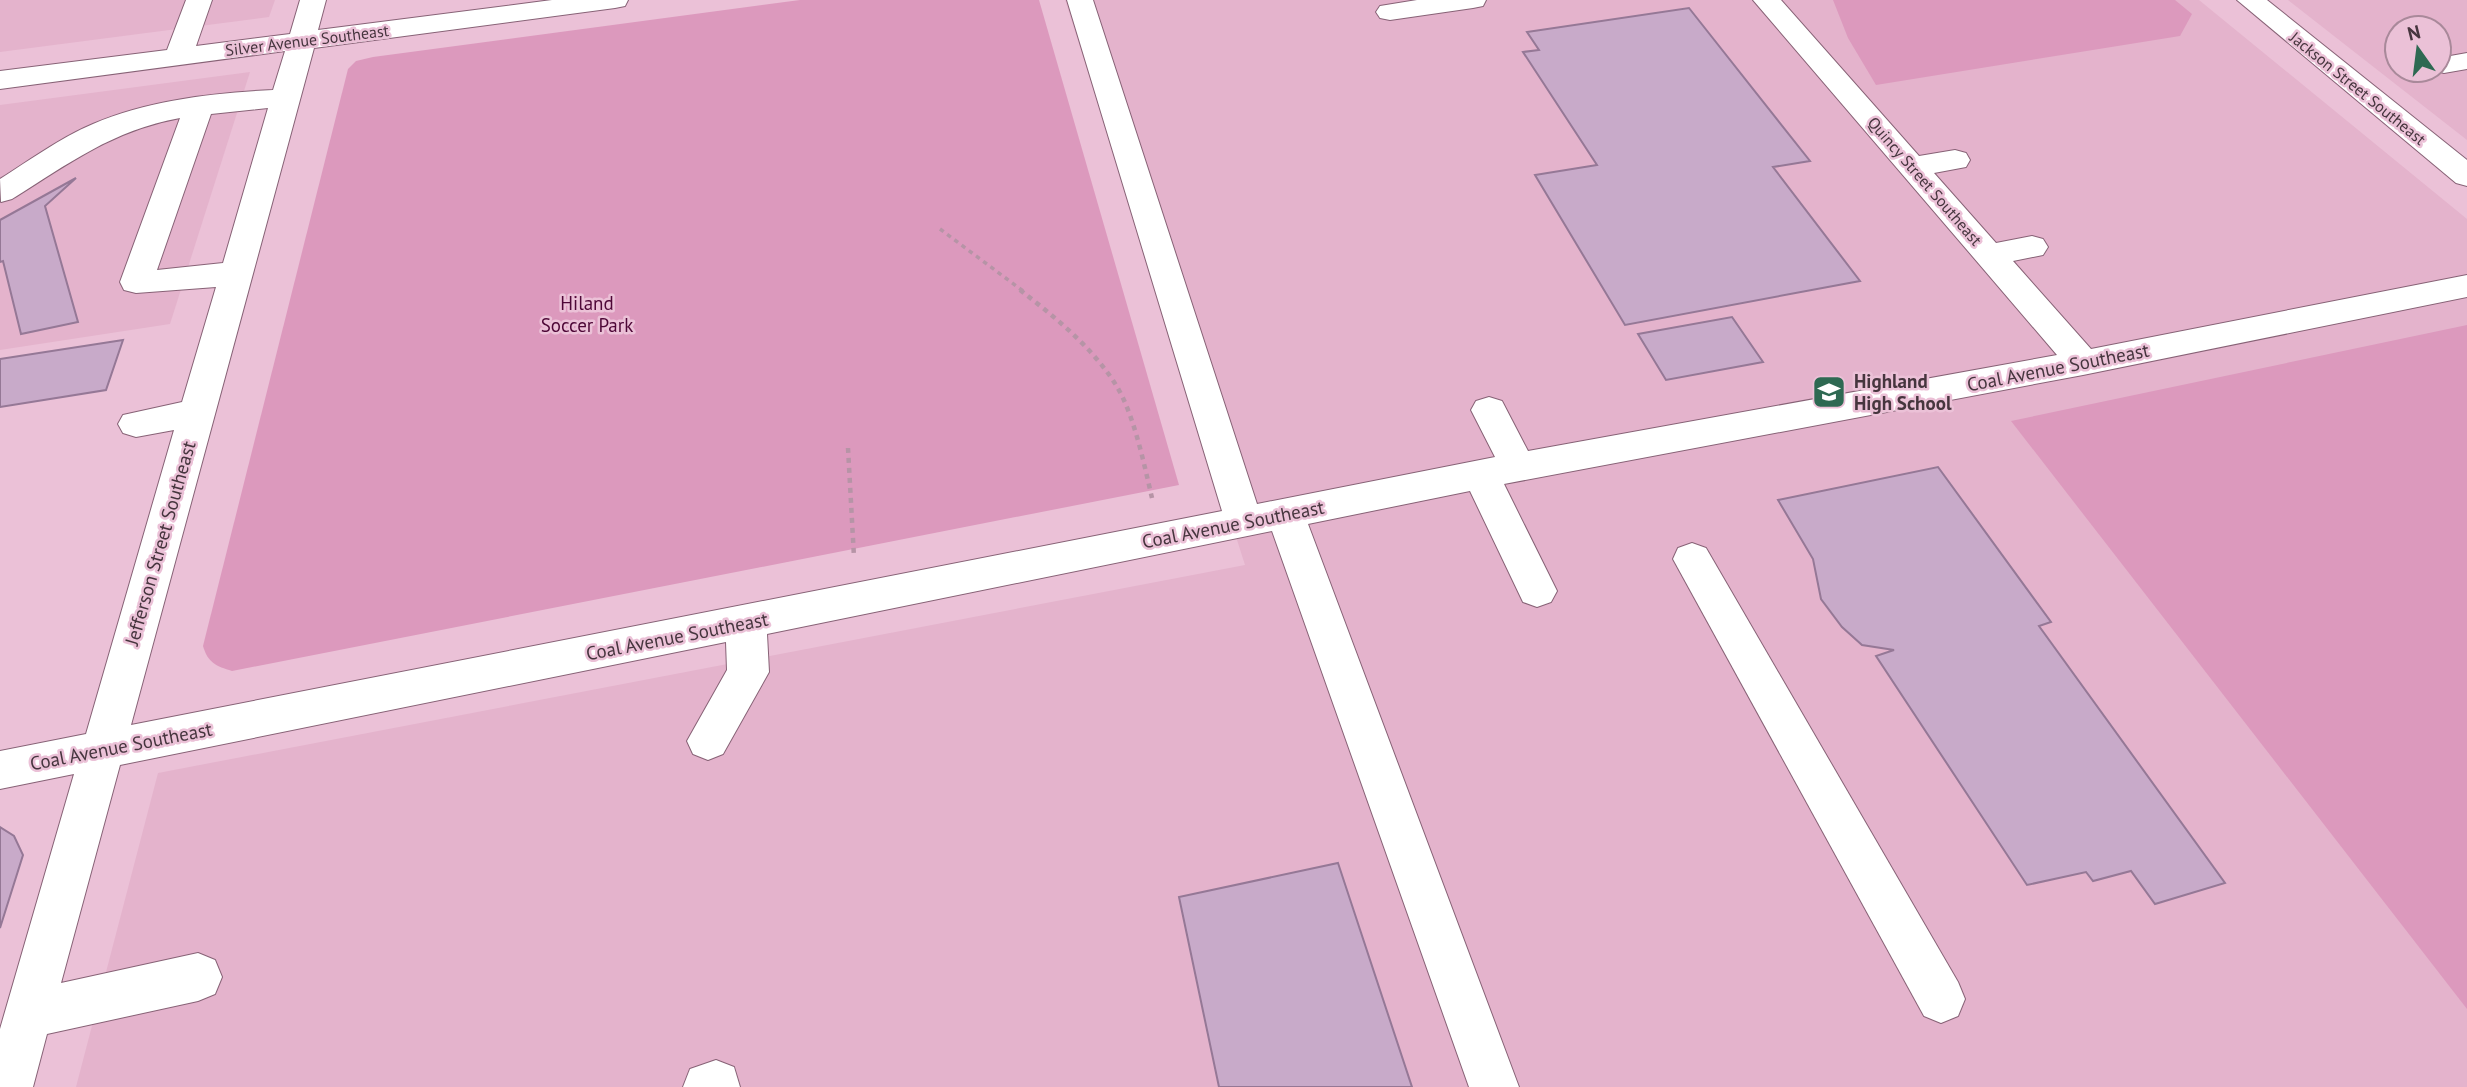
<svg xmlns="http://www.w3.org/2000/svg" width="2467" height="1087" font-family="'PT Sans',sans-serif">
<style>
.built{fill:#e4b3cc;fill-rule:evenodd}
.green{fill:#dc99bd}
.building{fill:#c8aac9;stroke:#957896;stroke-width:2}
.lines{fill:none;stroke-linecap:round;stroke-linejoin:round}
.minor-casing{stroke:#876276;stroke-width:2}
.path-far1{stroke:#b694a6;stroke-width:3.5;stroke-dasharray:4.5 4.5;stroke-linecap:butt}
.path{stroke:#b694a6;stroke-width:4.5;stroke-dasharray:5 5;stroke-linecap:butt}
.minor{fill:#fff;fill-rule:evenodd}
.labels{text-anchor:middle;stroke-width:5;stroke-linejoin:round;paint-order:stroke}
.far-street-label{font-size:16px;fill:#46353e;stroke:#ebc1d7}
.park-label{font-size:19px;fill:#4e0737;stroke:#ebc1d7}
.street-label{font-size:19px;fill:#46353e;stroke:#ebc1d7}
.poi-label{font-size:19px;font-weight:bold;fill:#46353e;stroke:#ebc1d7;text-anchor:start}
</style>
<rect width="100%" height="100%" fill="#ebc1d7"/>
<g class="built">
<path d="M0,0H275L269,17L0,52Z"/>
<path d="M1065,0H2199L2467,219V1087H76L158,773L1245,565Z"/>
<path d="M2288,0H2467V140ZM2397,28H2439V70H2397Z"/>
<path d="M250,72L170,324L0,350V105Z"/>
</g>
<g class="green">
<path d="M800,0H1039L1179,485L232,671C216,666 208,663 203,646L348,69L356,61L373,57Z"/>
<path d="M1833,0H2175L2192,14L2180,36L1876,85L1848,38Z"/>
<path d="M2467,325V1009L2011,421Z"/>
</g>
<g class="building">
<path d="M1689,8L1810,161L1773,167L1860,281L1625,325L1535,175L1597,165L1523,52L1539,50L1527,32Z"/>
<path d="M76,178L45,206L78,322L21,334L3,261L0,262V220Z"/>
<path d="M1732,317L1763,362L1666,380L1638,334Z"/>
<path d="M123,340L106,390L0,407V359Z"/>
<path d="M1938,467L2051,622L2039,626L2225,883L2155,904L2131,871L2093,881L2086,872L2027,885L1876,656L1894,650L1862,645L1842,627L1821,599L1813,559L1778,500Z"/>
<path d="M0,827L14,836L23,855L0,928Z"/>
<path d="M1338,863L1412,1087H1219L1179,897Z"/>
</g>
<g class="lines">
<defs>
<g id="minor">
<path d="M186,0H212L196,46L290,34L300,0H326L318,30L552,0H628L625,6L615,8L314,48L131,725L1222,511L1067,0H1093L1257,504L1495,457L1471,410L1476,401L1489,397L1502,401L1528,451L2057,355L1753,0H1781L1919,156L1955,150L1966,153L1970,160L1966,167L1934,173L1996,243L2032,236L2043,239L2048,247L2043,255L2013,261L2091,349L2467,275V297L2083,375L1504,484L1557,591L1551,602L1537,607L1523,602L1470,491L1308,524L1519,1087H1469L1272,531L767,634L769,672L723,754L708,760L693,754L687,741L727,670L726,642L120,765L61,983L198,953L215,960L222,977L215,994L198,1001L47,1034L33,1087H0V1029L74,774L0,789V751L86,734L174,430L136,437L123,433L118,424L123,415L182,402L216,287L136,293L124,290L120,282L180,118C113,130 68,164 12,199L1,202L0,179C30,160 60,138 93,124C148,100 214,93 273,90L285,51L0,89V71L167,50ZM268,108L223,263L157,270L211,114Z"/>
<path d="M1417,0H1486L1483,6L1473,8L1390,20L1380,18L1376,12L1380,6Z"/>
<path d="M2237,0H2267L2467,160V186L2456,183Z"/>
<path d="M2467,53V69L2444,73L2433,70H2439V58Z"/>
<path d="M1692,543L1706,548L1958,982L1965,999L1958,1016L1941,1023L1924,1016L1673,559L1678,548Z"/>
<path d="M716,1060L734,1067L740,1087H683L690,1069Z"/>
</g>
</defs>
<use href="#minor" class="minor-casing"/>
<path class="path-far1" d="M940,229L1023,291"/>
<g class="path">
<path d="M1020,290C1055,317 1092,347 1116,385C1134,414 1144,464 1152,498"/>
<path d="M848,448L854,557"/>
</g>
<use href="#minor" class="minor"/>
</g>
<defs>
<symbol id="school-square" viewBox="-11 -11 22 22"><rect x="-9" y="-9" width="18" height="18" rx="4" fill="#2e6952" stroke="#ebc1d7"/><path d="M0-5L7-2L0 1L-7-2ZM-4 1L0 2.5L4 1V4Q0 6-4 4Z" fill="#fff"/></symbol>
</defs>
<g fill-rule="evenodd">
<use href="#school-square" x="1810" y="373" width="38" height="38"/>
</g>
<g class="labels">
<g class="far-street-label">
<text transform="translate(307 40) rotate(-7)" y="6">Silver Avenue Southeast</text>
<text transform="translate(2358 88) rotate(39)" y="6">Jackson Street Southeast</text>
<text transform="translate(1925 181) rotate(49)" y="6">Quincy Street Southeast</text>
</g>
<g class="park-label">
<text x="587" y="310">Hiland<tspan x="587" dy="22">Soccer Park</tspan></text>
</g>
<g class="street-label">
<text transform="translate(2058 367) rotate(-11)" y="7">Coal Avenue Southeast</text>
<text transform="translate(1233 524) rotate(-11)" y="7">Coal Avenue Southeast</text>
<text transform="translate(160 543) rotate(-74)" y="7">Jefferson Street Southeast</text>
<text transform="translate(677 636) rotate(-11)" y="7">Coal Avenue Southeast</text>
<text transform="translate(121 746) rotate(-11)" y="7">Coal Avenue Southeast</text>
</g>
<g class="poi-label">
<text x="1854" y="388">Highland<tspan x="1854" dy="22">High School</tspan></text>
</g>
</g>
<g transform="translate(2418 49) rotate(346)"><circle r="33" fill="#ebc1d7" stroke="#a9899a" stroke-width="2"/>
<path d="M0-5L12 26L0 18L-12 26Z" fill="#2e6952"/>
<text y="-10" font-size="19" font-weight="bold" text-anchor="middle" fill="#46353e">N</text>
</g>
</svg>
